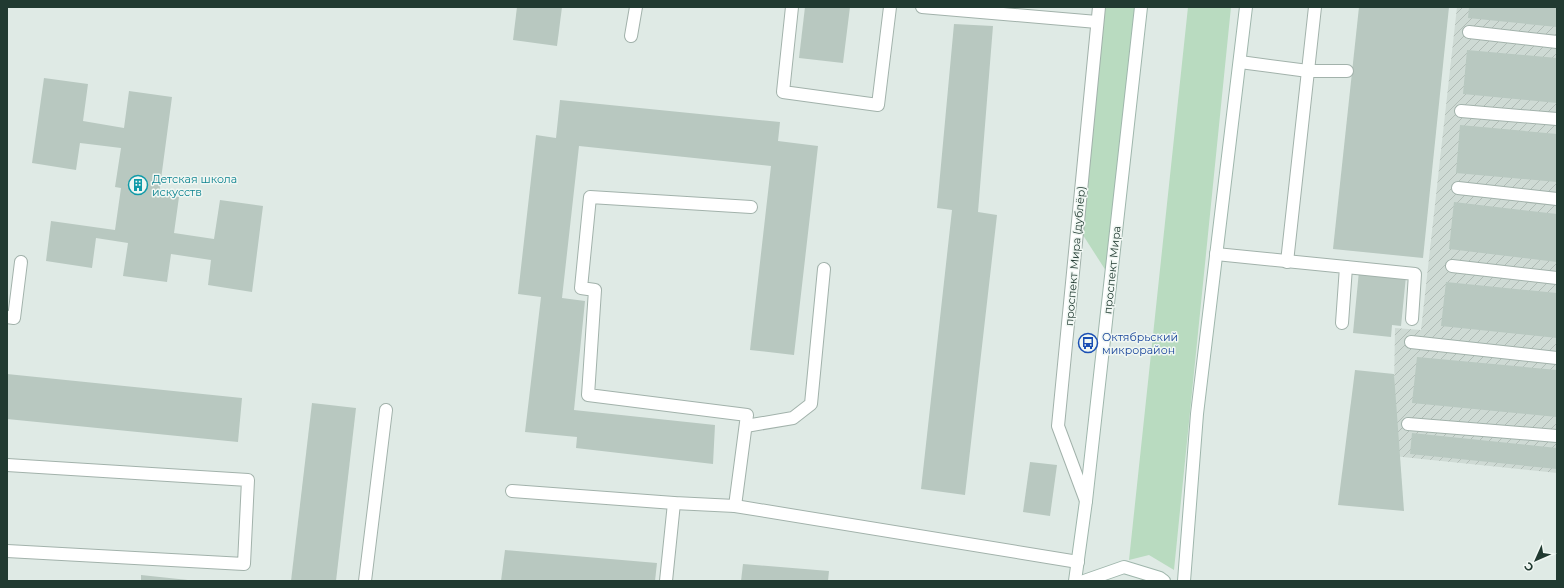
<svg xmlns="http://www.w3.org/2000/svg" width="1564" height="588" font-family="Montserrat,sans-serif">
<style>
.industrial{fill:url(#industrial-furrows)}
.green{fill:#b9dbc0}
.building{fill:#b8c8c0}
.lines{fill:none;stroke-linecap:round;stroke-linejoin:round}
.lane-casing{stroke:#a2b2ab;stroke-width:14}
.secondary-casing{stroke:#9fb6ac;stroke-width:14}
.lane{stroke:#fff;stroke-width:12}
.secondary{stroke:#fff;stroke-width:12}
.labels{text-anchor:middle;stroke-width:3;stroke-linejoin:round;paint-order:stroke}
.culture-label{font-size:11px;fill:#0d838f;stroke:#f0f7f3;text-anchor:start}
.street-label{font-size:11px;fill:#213a31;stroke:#f0f7f3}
.transit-label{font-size:11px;fill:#164399;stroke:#f0f7f3;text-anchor:start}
</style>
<defs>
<pattern id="industrial-furrows" width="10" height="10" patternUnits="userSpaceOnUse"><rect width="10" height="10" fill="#cedad4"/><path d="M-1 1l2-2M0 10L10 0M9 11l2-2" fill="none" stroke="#b1bcb6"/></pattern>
</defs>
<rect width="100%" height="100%" fill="#dfeae5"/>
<path class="industrial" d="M1457,7H1557V473L1393,456L1395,328L1421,330Z"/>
<g class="green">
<path d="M1103,7H1137L1108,274L1081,232Z"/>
<path d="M1188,7H1231L1174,570L1149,555L1129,560Z"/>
</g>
<g class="building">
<path d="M517,7H562L557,46L513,40Z"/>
<path d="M805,7H850L843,63L799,58Z"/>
<path d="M1359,7H1449L1423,258L1333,249Z"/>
<path d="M1469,7H1557V27L1468,18Z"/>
<path d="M954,24L993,26L978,212L997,215L965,495L921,489L952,210L937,208Z"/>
<path d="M1467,50L1557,58V103L1463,94Z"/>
<path d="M44,78L88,84L83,121L124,128L129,91L172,97L159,194L179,197L174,233L214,239L220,200L263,206L252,292L208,285L211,260L171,254L167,282L123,276L128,243L96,238L92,268L46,261L51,221L115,230L121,188L115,187L121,148L80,143L76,170L32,163Z"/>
<path d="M560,100L780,122L778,141L818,146L794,355L750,350L771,166L579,146L562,298L585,301L574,410L715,425L713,464L576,448L577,437L525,432L541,297L518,294L536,135L556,138Z"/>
<path d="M1460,125L1557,134V182L1456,173Z"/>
<path d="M1454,202L1557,214V262L1449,249Z"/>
<path d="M1359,271L1406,276L1401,326L1392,325L1391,337L1353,333Z"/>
<path d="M1446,282L1557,293V338L1441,326Z"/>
<path d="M1417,357L1557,370V417L1412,403Z"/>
<path d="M1355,370L1394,374L1404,511L1338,505Z"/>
<path d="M7,374L242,398L238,442L7,419Z"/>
<path d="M312,403L356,408L336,581H291Z"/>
<path d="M1412,433L1557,448V469L1410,454Z"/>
<path d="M1030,462L1057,465L1050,516L1023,512Z"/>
<path d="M505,550L657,563L655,581H501Z"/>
<path d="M743,564L829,571L828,581H741Z"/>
<path d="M141,575L188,580V581H141Z"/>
</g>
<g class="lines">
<defs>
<g id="lane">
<path d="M792,7L783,92L878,105L890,7"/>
<path d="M922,7L1097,22"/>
<path d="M1469,32L1557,42"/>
<path d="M631,36L636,7"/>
<path d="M1240,62L1308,71H1347"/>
<path d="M1461,111L1557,119"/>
<path d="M1458,188L1557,199"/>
<path d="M1216,254L1346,267L1342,323"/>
<path d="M1287,262L1315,7"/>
<path d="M1452,266L1557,278"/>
<path d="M1346,267L1415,274L1412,319"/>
<path d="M7,317L14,318L21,262"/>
<path d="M1411,342L1557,358"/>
<path d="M1408,424L1557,436"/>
<path d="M746,426L793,418L811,404L824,269"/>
<path d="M7,465L248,480L244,564L7,551"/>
<path d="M512,491L674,503L735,506L1078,562"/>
<path d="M1086,501L1058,426L1099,7"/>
<path d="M735,506L747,415L588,395L595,290L581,288L590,197L751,207"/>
<path d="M365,581L386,410"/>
<path d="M666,581L674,503"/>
</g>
<g id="secondary">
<path d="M1075,581L1086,501L1141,7"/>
<path d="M1084,581L1124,567L1160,578L1164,581"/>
<path d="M1184,581L1197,414L1246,7"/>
</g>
</defs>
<use href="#lane" class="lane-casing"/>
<use href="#secondary" class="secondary-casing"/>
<use href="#lane" class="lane"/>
<use href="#secondary" class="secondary"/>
</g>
<defs>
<symbol id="building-ring" viewBox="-11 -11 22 22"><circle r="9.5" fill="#f0f7f3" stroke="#0f9aa8" stroke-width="1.5"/><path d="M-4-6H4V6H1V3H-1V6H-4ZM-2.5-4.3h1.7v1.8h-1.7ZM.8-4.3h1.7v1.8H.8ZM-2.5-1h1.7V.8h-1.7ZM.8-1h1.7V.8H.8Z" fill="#0f9aa8"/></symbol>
<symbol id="bus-ring" viewBox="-11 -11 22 22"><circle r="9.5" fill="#f0f7f3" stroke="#1a4fb4" stroke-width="1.5"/><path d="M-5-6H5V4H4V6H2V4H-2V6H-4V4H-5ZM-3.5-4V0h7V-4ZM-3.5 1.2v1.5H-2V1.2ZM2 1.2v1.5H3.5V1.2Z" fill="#1a4fb4"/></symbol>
</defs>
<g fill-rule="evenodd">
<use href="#building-ring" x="127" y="174" width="22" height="22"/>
<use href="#bus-ring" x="1077" y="332" width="22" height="22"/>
</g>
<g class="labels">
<g class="culture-label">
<text x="152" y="183">Детская школа<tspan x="152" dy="13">искусств</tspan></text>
</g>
<g class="street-label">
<text transform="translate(1075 256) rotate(-85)" y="4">проспект Мира (дублёр)</text>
<text transform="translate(1112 270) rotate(-84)" y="4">проспект Мира</text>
</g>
<g class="transit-label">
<text x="1102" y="341">Октябрьский<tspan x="1102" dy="13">микрорайон</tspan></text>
</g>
</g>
<rect width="1564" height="588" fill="none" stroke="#213a31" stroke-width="16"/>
<g transform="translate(1536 560) rotate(225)" stroke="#f0f7f3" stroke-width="3" paint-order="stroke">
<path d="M0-3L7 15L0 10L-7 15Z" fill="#213a31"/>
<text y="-6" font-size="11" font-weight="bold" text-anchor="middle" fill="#213a31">С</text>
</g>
</svg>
